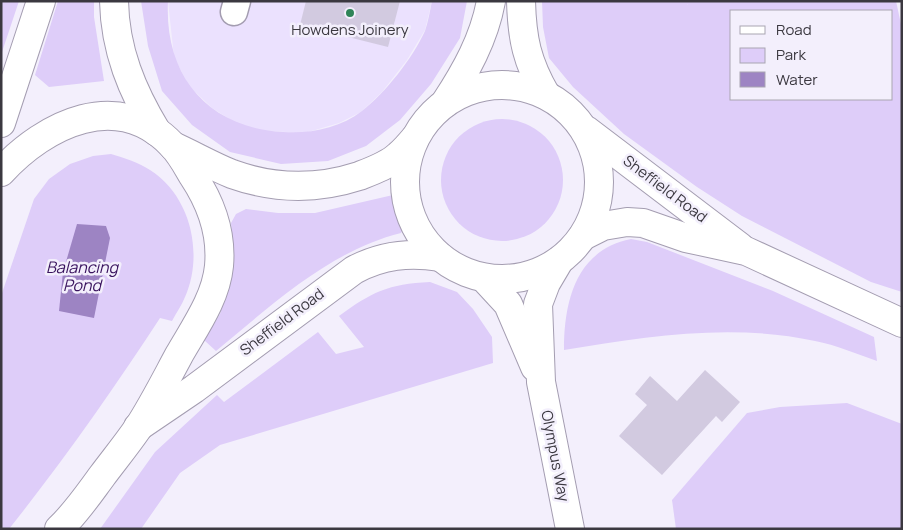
<svg xmlns="http://www.w3.org/2000/svg" width="903" height="530" font-family="Manrope,sans-serif">
<style>
.built{fill:#ebe1fe}
.green{fill:#decdf9;fill-rule:evenodd}
.water{fill:#9d84c3}
.building{fill:#d2cae0}
.lines{fill:none;stroke-linecap:round;stroke-linejoin:round}
.minor-casing{stroke:#a49db1;stroke-width:29}
.major-casing{stroke:#a49db1;stroke-width:30}
.highway-casing{stroke:#a49db1;stroke-width:30}
.minor{stroke:#fff;stroke-width:26}
.major{stroke:#fff;stroke-width:28}
.highway{stroke:#fff;stroke-width:28}
.poi-dot{fill:#2f8458;stroke:#f3effc;stroke-width:2}
.labels{text-anchor:middle;stroke-width:5;stroke-linejoin:round;paint-order:stroke}
.poi-label{font-size:15px;fill:#3b3840;stroke:#f3effc}
.street-label{font-size:15px;fill:#3b3840;stroke:#f3effc}
.water-label{font-size:16px;font-style:italic;fill:#38125d;stroke:#f3effc}
</style>
<rect width="100%" height="100%" fill="#f3effc"/>
<path class="built" d="M168,1H432L425,30L407,60L382,92L361,112L339,123L305,133L266,131L239,125L212,108L189,86L174,57Z"/>
<g class="green">
<path d="M1,1H19L1,55Z"/>
<path d="M58,1H94V17L104,81L49,87L35,75Z"/>
<path d="M141,1H168C164,76 208,128 283,132C310,134 340,128 362,111C386,92 412,59 425,31C428,22 430,11 432,1H467L460,38L431,84L400,120L366,146L328,161L281,164L230,152L192,125L162,91L148,46Z"/>
<path d="M542,1H686L688,5L686,1H896L902,29V292L871,282L742,216L697,187L624,134L573,87L549,58L543,27ZM732,11H892V99H732Z"/>
<circle cx="502" cy="180" r="61"/>
<path d="M111,154C124,158 138,162 150,170C191,196 204,254 185,297C182,305 176,313 172,321L160,318C113,390 63,461 9,529H1V296L34,199L49,179L70,164L93,156Z"/>
<path d="M393,195C400,201 407,225 401,233C329,251 272,305 216,351L204,340L220,314L227,291L232,242L231,223L236,214L246,209L278,213H315Z"/>
<path d="M631,239L647,242L773,291L874,337L877,361C857,354 836,345 815,341C732,323 647,336 564,350C564,301 576,250 631,239Z"/>
<path d="M430,282L457,292L473,309L492,337L493,363L220,445L180,473L141,529H100L155,452L217,395L224,402L318,332L336,354L364,347L339,316C372,292 388,284 430,282Z"/>
<path d="M847,403L902,424V529H676L672,500L747,413L780,407Z"/>
</g>
<path class="water" d="M77,224L106,226L110,238L94,318L59,311L63,272Z"/>
<g class="building">
<path d="M306,1H400L388,47L300,25Z"/>
<path d="M705,370L740,402L722,422L716,416L662,475L619,436L647,405L635,394L650,376L677,401Z"/>
</g>
<g class="lines">
<defs>
<path id="minor" d="M234,12L237,1"/>
<g id="major">
<path d="M521,1C522,39 527,62 546,95"/>
<circle cx="502" cy="182" r="97"/>
<path d="M445,103C466,71 484,39 491,1"/>
<path d="M586,130L740,247"/>
<path d="M173,146C193,155 212,166 232,174C274,189 316,190 359,176C372,171 389,165 399,155C405,150 410,144 415,138"/>
<path d="M583,236L603,226L627,222L643,223L686,238L746,251L902,323"/>
<path d="M559,261L546,283L538,304L541,382L570,529"/>
<path d="M484,278L508,304L535,367"/>
<path d="M138,427L194,389L354,270C382,255 409,252 440,257"/>
</g>
<g id="highway">
<path d="M114,1C115,50 132,91 157,132"/>
<path d="M1,123L41,1"/>
<path d="M1,172C45,124 118,88 172,145C181,154 187,166 193,176C211,203 222,233 219,266C216,298 195,327 179,355C166,379 153,405 138,428C127,444 114,460 102,476C88,495 76,513 59,529"/>
</g>
</defs>
<use href="#minor" class="minor-casing"/>
<use href="#major" class="major-casing"/>
<use href="#highway" class="highway-casing"/>
<use href="#minor" class="minor"/>
<use href="#major" class="major"/>
<use href="#highway" class="highway"/>
</g>
<circle class="poi-dot" cx="350" cy="13" r="5"/>
<g class="labels">
<g class="poi-label">
<text x="350" y="35">Howdens Joinery</text>
</g>
<g class="street-label">
<text transform="translate(665 189) rotate(37)" y="5">Sheffield Road</text>
<text transform="translate(282 322) rotate(-37)" y="5">Sheffield Road</text>
<text transform="translate(555 456) rotate(79)" y="5">Olympus Way</text>
</g>
<g class="water-label">
<text x="82" y="273">Balancing<tspan x="82" dy="18">Pond</tspan></text>
</g>
</g>
<rect width="903" height="530" fill="none" stroke="#3b3840" stroke-width="5"/>
<rect x="730" y="10" width="162" height="90" fill="#f3effc" stroke="#a9a6b1"/>
<rect x="740" y="26" width="25" height="8" fill="#ffffff" stroke="#a9a6b1"/>
<text x="776" y="35" font-size="15" fill="#3b3840">Road</text>
<rect x="740" y="48" width="25" height="15" fill="#decdf9" stroke="#a9a6b1"/>
<text x="776" y="60" font-size="15" fill="#3b3840">Park</text>
<rect x="740" y="72" width="25" height="15" fill="#9d84c3" stroke="#a9a6b1"/>
<text x="776" y="85" font-size="15" fill="#3b3840">Water</text>
</svg>
